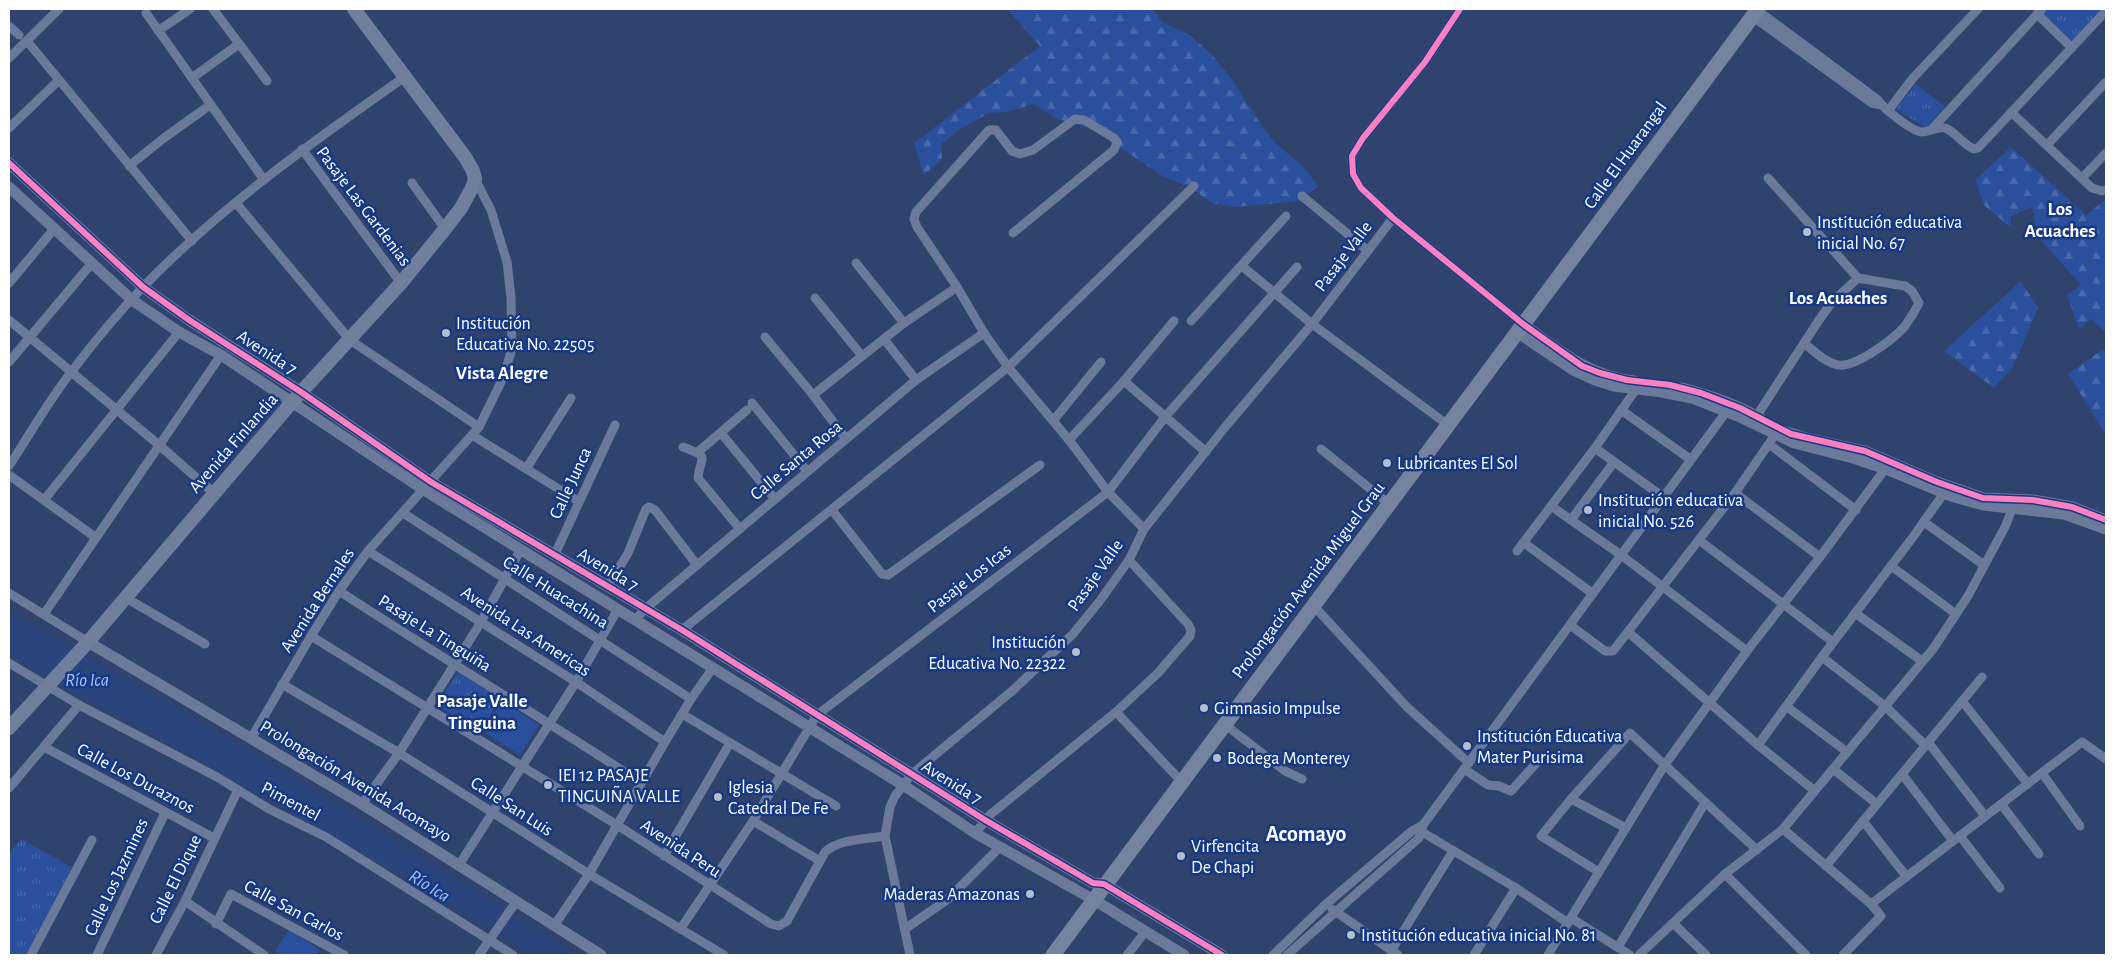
<svg xmlns="http://www.w3.org/2000/svg" width="2115" height="964" font-family="'Alegreya Sans',sans-serif">
<style>
.grass{fill:#2a4f9d}
.forest{fill:url(#forest-firs)}
.park{fill:url(#park-tufts)}
.water{fill:#2a447c}
.lines{fill:none;stroke-linecap:round;stroke-linejoin:round}
.minor{stroke:#6b7a9b;stroke-width:9}
.tertiary{stroke:#6b7a9b;stroke-width:11}
.secondary{stroke:#717f9e;stroke-width:14}
.primary{stroke:#7583a0;stroke-width:15}
.cycleway-casing{stroke:#163986;stroke-width:9}
.cycleway{stroke:#ff80c0;stroke-width:6}
.poi-dot{fill:#b6bdcc;stroke:#163986;stroke-width:2}
.labels{text-anchor:middle;stroke-width:5;stroke-linejoin:round;paint-order:stroke}
.street-label{font-size:18px;fill:#fff;stroke:#163986}
.poi-label{font-size:18px;fill:#fff;stroke:#163986;text-anchor:start}
.neighbourhood-label{font-size:19px;font-weight:bold;fill:#fff;stroke:#163986}
.water-label{font-size:19px;font-style:italic;fill:#a7c1f5;stroke:#163986}
.district-label{font-size:22px;font-weight:bold;fill:#fff;stroke:#163986}
</style>
<defs>
<pattern id="forest-firs" width="22" height="20" patternUnits="userSpaceOnUse" patternTransform="scale(1.25)"><rect width="22" height="20" fill="#2a4f9d"/><path d="M5 1l3.5 6h-7zM16 11l3.5 6h-7z" fill="#4a69ac"/></pattern>
<pattern id="park-tufts" width="24" height="20" patternUnits="userSpaceOnUse" patternTransform="scale(1.25)"><rect width="24" height="20" fill="#2a4f9d"/><path d="M3 7l-1-3M5 7V3M7 7l1-3M15 17l-1-3M17 17v-4M19 17l1-3" fill="none" stroke="#4a69ac"/></pattern>
</defs>
<rect width="100%" height="100%" fill="#2f436d"/>
<g class="grass">
<path d="M502,701L539,725L520,755L482,731Z"/>
<path d="M289,930L320,950L317,955H282L275,951Z"/>
</g>
<g class="forest">
<path d="M1007,9H1153L1162,22L1190,35L1212,55L1232,79L1263,128L1277,145L1302,165L1318,186L1299,201L1235,207L1212,203L1189,187L1164,177L1092,129L1058,119L1033,104L1007,112L989,113L962,128L941,144L942,159L924,175L914,143L1040,46Z"/>
<path d="M2011,147L2086,215L2106,199V333L2091,319L2079,329L2067,295L2081,285L2039,238L2032,207L2011,216V228L1984,205L1975,180Z"/>
<path d="M2021,281L2038,308L2013,367L1994,388L1944,351Z"/>
<path d="M2106,347V435L2068,374Z"/>
</g>
<g class="park">
<path d="M2048,9H2104L2073,43L2042,16Z"/>
<path d="M1916,84L1945,107L1926,128L1896,109Z"/>
<path d="M458,672L500,699L480,732L437,705Z"/>
<path d="M21,839L72,867L27,955H11L9,953V854Z"/>
</g>
<path class="water" d="M9,612L263,758L579,955H531L416,884L137,725L78,696L9,653Z"/>
<g class="lines">
<g class="minor">
<path d="M213,9L267,81"/>
<path d="M1460,9L1425,62L1363,138L1352,156L1353,174L1361,188L1393,218L1523,324"/>
<path d="M1757,10L1877,99C1883,108 1911,131 1922,132C1930,132 1937,126 1945,128C1956,132 1963,145 1974,149L1978,148L2106,11"/>
<path d="M146,13L264,180"/>
<path d="M2037,14L2072,48"/>
<path d="M1752,16L1872,103L1882,105"/>
<path d="M9,26L19,35"/>
<path d="M158,31L190,9"/>
<path d="M27,41L192,241"/>
<path d="M9,58L59,9"/>
<path d="M192,78L239,44"/>
<path d="M1888,111L1913,78L1978,9"/>
<path d="M2011,112L2092,188L2102,191L2106,190"/>
<path d="M9,128L59,80"/>
<path d="M1931,130L2042,9"/>
<path d="M2047,145L2106,82"/>
<path d="M302,149L401,283"/>
<path d="M129,166L164,138L210,105"/>
<path d="M1768,178L1858,278L1905,286L1912,291L1919,303C1915,311 1910,319 1905,326C1894,339 1855,368 1838,365C1826,363 1815,352 1805,344"/>
<path d="M2082,178L2106,153"/>
<path d="M412,183L445,229"/>
<path d="M1302,196L1367,250"/>
<path d="M236,203L350,340L479,427"/>
<path d="M1013,233L1114,150L1117,142L1114,138L1084,120L1075,119L1033,150L1020,154L1012,151L996,130H989L916,212L914,219L917,227L957,287L984,333L1008,367L1069,440L1108,492L1144,529"/>
<path d="M856,263L904,323"/>
<path d="M1242,266L1312,324L1448,425"/>
<path d="M9,283L54,229"/>
<path d="M815,298L862,356"/>
<path d="M9,320L159,445L214,493"/>
<path d="M1191,321L1286,216"/>
<path d="M765,337L813,395L846,439"/>
<path d="M884,339L916,380"/>
<path d="M9,362L92,263"/>
<path d="M1124,381L1206,452"/>
<path d="M813,395L904,323L957,287"/>
<path d="M752,403L807,471"/>
<path d="M1621,410L1690,459"/>
<path d="M1754,420L1819,320L1832,302L1858,278"/>
<path d="M1053,421L1101,362"/>
<path d="M721,433L775,499"/>
<path d="M472,435L578,501"/>
<path d="M1069,440L1124,381L1174,321"/>
<path d="M1769,444L1856,510"/>
<path d="M683,447C712,458 700,455 698,478L740,529"/>
<path d="M1595,448L1663,497"/>
<path d="M1321,449L1389,504"/>
<path d="M698,452L747,410"/>
<path d="M9,466C30,434 49,400 72,371C94,342 118,313 143,287C221,206 314,141 406,76"/>
<path d="M526,469L571,398"/>
<path d="M9,475L95,537"/>
<path d="M1735,493L1820,557"/>
<path d="M44,500L179,332"/>
<path d="M1551,506L1621,555L1747,651"/>
<path d="M832,510L882,574L888,575L1040,465"/>
<path d="M403,513L691,699"/>
<path d="M1571,520L1614,462"/>
<path d="M1924,522L1984,565"/>
<path d="M1699,540L1833,642"/>
<path d="M1524,543L1592,593"/>
<path d="M368,551L576,682L665,742"/>
<path d="M1517,551L1595,448L1641,382"/>
<path d="M555,554L615,425"/>
<path d="M1891,566L1956,614"/>
<path d="M608,586L628,553L646,509L649,507L655,510L697,565"/>
<path d="M339,591C439,656 541,717 640,782"/>
<path d="M9,593L88,642"/>
<path d="M126,598L205,644"/>
<path d="M1312,604L1407,707L1469,763"/>
<path d="M1855,613L1922,661"/>
<path d="M44,614L221,355"/>
<path d="M635,620L645,609L916,380L984,333"/>
<path d="M1570,625L1605,651H1613L1735,493L1779,429"/>
<path d="M682,630L1008,367L1194,186"/>
<path d="M1628,632L1758,745L1815,791"/>
<path d="M311,636L617,825L771,924L779,926L787,921L825,852C839,839 866,839 885,836"/>
<path d="M1822,657L1885,706L1925,745"/>
<path d="M9,663L79,705L217,777L269,809L326,837L513,955"/>
<path d="M282,684L399,753L589,874L724,955"/>
<path d="M1962,701L2028,784"/>
<path d="M1786,706L1847,752"/>
<path d="M1116,712L1181,781"/>
<path d="M682,714L836,806"/>
<path d="M1223,723L1285,771L1302,779"/>
<path d="M252,737L311,636L339,591L368,551L479,427L503,378L512,349L511,298L507,262L491,210L475,179"/>
<path d="M1928,742L1985,816"/>
<path d="M1758,745L1822,657L1913,537L1944,493"/>
<path d="M44,747L214,838"/>
<path d="M1464,769L1488,785L1499,786L1511,791L1541,758"/>
<path d="M1833,769L1877,804"/>
<path d="M2042,773L2080,826"/>
<path d="M1902,774L1953,841"/>
<path d="M9,788L79,705"/>
<path d="M1571,799L1626,828"/>
<path d="M362,804L399,753L481,622L521,549"/>
<path d="M2001,804L2039,854"/>
<path d="M753,821L820,861"/>
<path d="M1863,821L1906,876"/>
<path d="M1783,829L1871,904L1881,916L1843,955"/>
<path d="M1422,832L1516,888L1568,923"/>
<path d="M975,833L991,814L1116,712L1158,673L1190,636L1191,630L1188,624L1129,560"/>
<path d="M1960,836L2000,888"/>
<path d="M664,856L730,743"/>
<path d="M459,865L576,682L618,609"/>
<path d="M1826,866L1982,677"/>
<path d="M1599,872L1541,836L1571,799L1630,733L1757,850"/>
<path d="M1725,874L1806,955"/>
<path d="M185,901L264,955"/>
<path d="M1871,904L2082,742L2106,759"/>
<path d="M1332,909L1398,955"/>
<path d="M1571,918L1630,955"/>
<path d="M1673,923L1706,955"/>
<path d="M216,924L231,894L344,955"/>
<path d="M554,926L589,874L665,742L691,699L712,669"/>
<path d="M681,928L753,821L817,715L1108,492L1165,417L1297,267"/>
<path d="M905,929L948,899L1000,847"/>
<path d="M1618,947L1705,803"/>
<path d="M1391,951L1453,851"/>
<path d="M31,955L92,840"/>
<path d="M97,955L165,813"/>
<path d="M156,955L185,901L238,790"/>
<path d="M479,955L516,902"/>
<path d="M910,955L885,836L890,807L895,796L912,774L1012,691L1072,635L1099,602L1129,560L1144,529L1226,426L1312,324L1393,218"/>
<path d="M1127,955L1146,931"/>
<path d="M1273,955L1326,904L1412,831L1423,825"/>
<path d="M1287,955L1419,838L1423,825L1729,408"/>
<path d="M1474,955L1516,888"/>
<path d="M1548,955L1664,766L1747,651L1820,557L1888,465"/>
<path d="M1639,955L1725,874L1783,829L1933,649L1968,596L2006,525L2014,504"/>
</g>
<g class="tertiary">
<path d="M9,163L143,287L189,320L301,392L431,482L682,630L985,820L1093,883L1104,884L1222,955"/>
<path d="M9,187L132,300L179,332L221,355L424,490L903,785L975,833L1094,900L1184,955"/>
<path d="M1523,324C1557,349 1590,377 1634,381"/>
<path d="M1517,332L1573,370L1595,380L1614,386L1662,392L1692,398L1740,417L1794,443L1853,458L1886,469L1951,496L1983,505L2064,514L2106,529"/>
<path d="M1682,388C1709,395 1736,404 1760,418"/>
<path d="M1783,431L1806,438L1865,451L1937,482L1983,498L2033,500L2072,507L2106,520"/>
<path d="M88,642L362,804L601,955"/>
</g>
<path class="secondary" d="M9,728L88,642L292,402L401,283L445,229L461,208L472,188L475,179L473,171L465,157L354,9"/>
<path class="primary" d="M1053,955C1286,638 1524,325 1758,9"/>
<defs>
<g id="cycleway">
<path d="M1460,9L1425,62L1363,138L1352,156L1353,174L1361,188L1393,218L1523,324L1582,366L1600,373L1627,380L1670,385L1701,393L1740,408L1791,434L1865,451L1937,482L1983,498L2033,500L2072,507L2106,520"/>
<path d="M9,163L143,287L189,320L301,392L431,482L682,630L985,820L1093,883L1104,884L1222,955"/>
</g>
</defs>
<use href="#cycleway" class="cycleway-casing"/>
<use href="#cycleway" class="cycleway"/>
</g>
<g class="poi-dot">
<circle cx="1807" cy="232" r="5"/>
<circle cx="446" cy="333" r="5"/>
<circle cx="1387" cy="463" r="5"/>
<circle cx="1588" cy="510" r="5"/>
<circle cx="1076" cy="652" r="5"/>
<circle cx="1204" cy="708" r="5"/>
<circle cx="1467" cy="746" r="5"/>
<circle cx="1217" cy="758" r="5"/>
<circle cx="548" cy="785" r="5"/>
<circle cx="718" cy="797" r="5"/>
<circle cx="1181" cy="856" r="5"/>
<circle cx="1030" cy="894" r="5"/>
<circle cx="1351" cy="935" r="5"/>
</g>
<g class="labels">
<g class="street-label">
<text transform="translate(1625 155) rotate(-54)" y="6">Calle El Huarangal</text>
<text transform="translate(364 206) rotate(53)" y="6">Pasaje Las Gardenias</text>
<text transform="translate(1343 256) rotate(-53)" y="6">Pasaje Valle</text>
<text transform="translate(267 352) rotate(33)" y="6">Avenida 7</text>
<text transform="translate(233 443) rotate(-49)" y="6">Avenida Finlandia</text>
<text transform="translate(796 460) rotate(-40)" y="6">Calle Santa Rosa</text>
<text transform="translate(570 483) rotate(-65)" y="6">Calle Junca</text>
<text transform="translate(608 569) rotate(31)" y="6">Avenida 7</text>
<text transform="translate(1095 575) rotate(-55)" y="6">Pasaje Valle</text>
<text transform="translate(969 578) rotate(-38)" y="6">Pasaje Los Icas</text>
<text transform="translate(1308 580) rotate(-53)" y="6">Prolongación Avenida Miguel Grau</text>
<text transform="translate(556 592) rotate(32)" y="6">Calle Huacachina</text>
<text transform="translate(317 600) rotate(-57)" y="6">Avenida Bernales</text>
<text transform="translate(526 631) rotate(33)" y="6">Avenida Las Americas</text>
<text transform="translate(435 633) rotate(32)" y="6">Pasaje La Tinguiña</text>
<text transform="translate(136 778) rotate(28)" y="6">Calle Los Duraznos</text>
<text transform="translate(356 781) rotate(31)" y="6">Prolongación Avenida Acomayo</text>
<text transform="translate(952 782) rotate(32)" y="6">Avenida 7</text>
<text transform="translate(291 801) rotate(28)" y="6">Pimentel</text>
<text transform="translate(512 806) rotate(33)" y="6">Calle San Luis</text>
<text transform="translate(681 848) rotate(33)" y="6">Avenida Peru</text>
<text transform="translate(116 877) rotate(-65)" y="6">Calle Los Jazmines</text>
<text transform="translate(175 879) rotate(-64)" y="6">Calle El Dique</text>
<text transform="translate(294 910) rotate(28)" y="6">Calle San Carlos</text>
</g>
<g class="poi-label">
<text x="1817" y="228">Institución educativa<tspan x="1817" dy="21">inicial No. 67</tspan></text>
<text x="456" y="329">Institución<tspan x="456" dy="21">Educativa No. 22505</tspan></text>
<text x="1397" y="469">Lubricantes El Sol</text>
<text x="1598" y="506">Institución educativa<tspan x="1598" dy="21">inicial No. 526</tspan></text>
<text x="1066" y="648" text-anchor="end">Institución<tspan x="1066" dy="21">Educativa No. 22322</tspan></text>
<text x="1214" y="714">Gimnasio Impulse</text>
<text x="1477" y="742">Institución Educativa<tspan x="1477" dy="21">Mater Purisima</tspan></text>
<text x="1227" y="764">Bodega Monterey</text>
<text x="558" y="781">IEI 12 PASAJE<tspan x="558" dy="21">TINGUIÑA VALLE</tspan></text>
<text x="728" y="793">Iglesia<tspan x="728" dy="21">Catedral De Fe</tspan></text>
<text x="1191" y="852">Virfencita<tspan x="1191" dy="21">De Chapi</tspan></text>
<text x="1020" y="900" text-anchor="end">Maderas Amazonas</text>
<text x="1361" y="941">Institución educativa inicial No. 81</text>
</g>
<g class="neighbourhood-label">
<text x="2060" y="215">Los<tspan x="2060" dy="22">Acuaches</tspan></text>
<text x="1838" y="304">Los Acuaches</text>
<text x="502" y="379">Vista Alegre</text>
<text x="482" y="707">Pasaje Valle<tspan x="482" dy="22">Tinguina</tspan></text>
</g>
<g class="water-label">
<text x="87" y="686">Río Ica</text>
<text transform="translate(430 885) rotate(32)" y="7">Río Ica</text>
</g>
<g class="district-label">
<text x="1306" y="841">Acomayo</text>
</g>
</g>
<rect width="2115" height="964" fill="none" stroke="#ffffff" stroke-width="20"/>
</svg>
